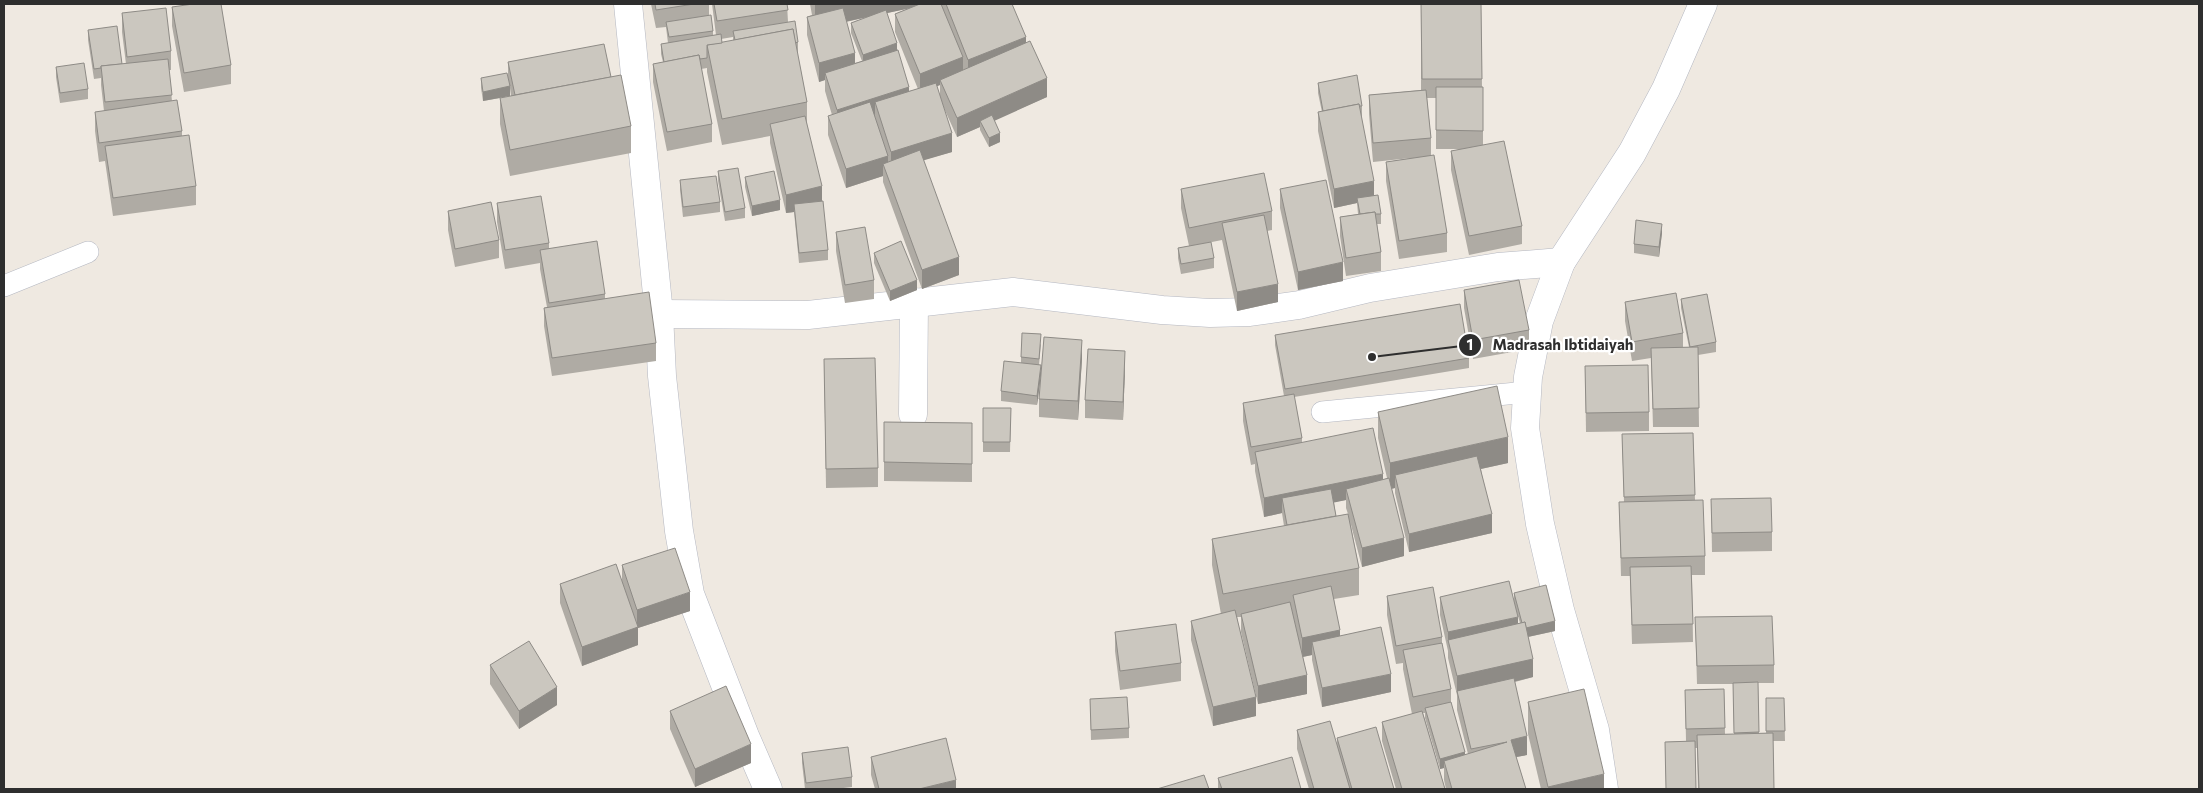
<svg xmlns="http://www.w3.org/2000/svg" width="2203" height="793" font-family="Commissioner,sans-serif">
<style>
.lines{fill:none;stroke-linecap:round;stroke-linejoin:round}
.service-casing{stroke:#b4b7c1;stroke-width:22}
.minor-casing{stroke:#b4b7c1;stroke-width:29}
.service{stroke:#fff;stroke-width:21}
.minor{stroke:#fff;stroke-width:28}
.wall{fill:#afaba4;fill-rule:evenodd}
.shaded-wall{fill:#8e8b86}
.building{fill:#cbc7bf;stroke:#8e8b86}
.leader{fill:none;stroke:#2e2e2e;stroke-width:2}
.callout-dot{fill:#2e2e2e;stroke:#fff;stroke-width:2}
.mark-label{font-size:15px;text-anchor:middle;font-weight:bold;fill:#fff}
.callout-label{font-size:15px;text-anchor:middle;font-weight:bold;fill:#2e2e2e;stroke:#fff;stroke-width:4.5;stroke-linejoin:round;paint-order:stroke}
</style>
<rect width="100%" height="100%" fill="#efe9e1"/>
<g class="lines">
<defs>
<g id="service">
<path d="M4,286L88,252"/>
<path d="M1322,412L1527,392"/>
</g>
<g id="minor">
<path d="M628,4L659,314L662,376L679,531L690,594L745,736L768,789"/>
<path d="M659,314L808,315L1013,292L1162,310L1210,313L1250,312L1299,305L1370,288L1498,267L1561,262"/>
<path d="M913,414L914,302"/>
<path d="M1604,789L1595,730L1560,610L1540,524L1525,428L1528,377L1539,321L1561,262L1632,153L1666,89L1703,4"/>
</g>
</defs>
<use href="#service" class="service-casing"/>
<use href="#minor" class="minor-casing"/>
<use href="#service" class="service"/>
<use href="#minor" class="minor"/>
</g>
<g class="wall">
<path d="M651,4H709V15L713,31V35H716L712,4H787L788,22L798,42V52H797L807,102V125L822,202L828,250V260L799,263L794,212L786,213L770,143V136L722,145L707,72V68L701,69L712,124V142L667,151L653,82V64L663,62L661,54V44L668,43L666,27L656,28ZM733,37V41L722,43L721,39Z"/>
<path d="M810,4H1012L1026,43L1047,97L994,120L1000,142L989,147L980,130V127L957,137L943,106L952,152L923,160L959,275L922,289L883,182V176L846,188L828,135V116L832,115L825,91V80L819,82L807,35V17L812,15ZM909,8L895,14V32L918,89L909,91L887,13ZM867,17L851,23V33L862,61L855,63L846,22ZM940,85V96L937,86Z"/>
<path d="M1421,4H1481L1482,87H1483V145L1522,226V244L1469,255L1451,170V151L1461,149H1436V98H1427L1431,138V155L1447,233V252L1399,259L1386,181V162L1411,158L1373,162L1369,114V95L1421,90Z"/>
<path d="M172,7L231,65V84L184,92L172,26Z"/>
<path d="M122,13L171,51V70H169L172,101L182,131V136L196,186V205L113,216L105,161L99,162L95,131V112L104,111L101,85V78L94,79L88,40V30L122,64H126L122,32Z"/>
<path d="M508,62L611,77L631,126V153L510,176L500,124V98L483,101L481,88V78L508,79ZM510,88L511,96L500,98Z"/>
<path d="M56,67L88,89V99L60,103L56,77Z"/>
<path d="M1318,83L1362,106V116H1361L1374,196L1381,214V224H1377L1381,252V271L1346,276L1340,236V217L1358,214L1357,203L1334,208L1318,131V112H1322L1318,93Z"/>
<path d="M718,171L745,208V218L725,221L718,181Z"/>
<path d="M745,177L780,210L752,216L745,187Z"/>
<path d="M680,180L720,202V212L683,217L680,190Z"/>
<path d="M1181,189L1272,211V230L1267,231L1278,302L1237,311L1222,240L1197,245L1214,258V268L1181,274L1178,258V248L1189,246L1181,208Z"/>
<path d="M1280,189L1343,281L1298,290L1280,208Z"/>
<path d="M497,203L549,243V249L605,294V299L656,343V361L552,376L544,326V308L547,307L540,269V263L505,269L497,222Z"/>
<path d="M448,211L499,240V258L455,267L448,230Z"/>
<path d="M836,232L874,280V299L845,303L836,251Z"/>
<path d="M1662,233L1659,257L1634,253V244Z"/>
<path d="M874,253L917,290L890,301L874,263Z"/>
<path d="M1464,290L1529,330V349L1473,359L1464,308Z"/>
<path d="M1681,299L1716,342V352L1698,355L1699,427H1653L1651,358L1632,361L1625,321V302L1683,333V347H1689L1681,308Z"/>
<path d="M1275,335L1469,358V368L1294,397L1302,438V443L1383,480L1387,478L1378,438V412L1508,463L1481,469L1492,533L1409,552L1395,493V488L1391,489L1404,556L1362,567L1350,521L1359,568V595L1334,599L1340,636L1391,692L1322,707L1312,660V655L1303,657L1307,694L1258,704L1241,632V617H1237L1256,716L1213,726L1191,640V621L1221,614L1212,565V539L1284,526L1282,513L1264,517L1255,471V464L1251,465L1243,421V403L1284,396L1275,345ZM1346,500V508L1348,514L1336,516L1334,502Z"/>
<path d="M1041,344L1039,365L1041,375L1037,405L1001,401V391L1021,363V357Z"/>
<path d="M824,359L878,468V487L826,488Z"/>
<path d="M1082,359L1078,420L1039,417V399Z"/>
<path d="M1585,366L1649,412V431L1586,432Z"/>
<path d="M1125,369L1123,420L1085,418V400Z"/>
<path d="M983,408H1011L1010,452H983Z"/>
<path d="M884,422L972,423V482L884,481Z"/>
<path d="M1693,433L1695,500L1705,556V575H1692L1693,642L1632,644L1630,576H1621L1619,502H1624L1622,434Z"/>
<path d="M1711,499L1772,532V551L1712,552Z"/>
<path d="M622,565L690,611L638,628V645L582,666L560,603V584L622,582Z"/>
<path d="M1514,593L1555,631L1528,637L1533,677L1515,682L1527,755L1516,757L1526,789H1446L1444,780V768L1440,769L1425,718V713H1423L1445,789H1396L1382,741V722L1412,714L1403,669V663L1396,664L1387,615V596L1442,637V646L1451,689V704L1465,754H1468L1457,710V695L1448,658V651L1440,615V597L1518,624L1520,623L1514,603Z"/>
<path d="M1695,617L1774,665V683H1758L1759,734L1766,733V698H1784L1785,741H1773L1774,789H1698L1697,748H1695L1696,789H1666L1665,742L1686,741L1685,690L1724,689L1725,734H1734L1733,684H1697Z"/>
<path d="M1115,632L1181,663V681L1120,690L1115,651Z"/>
<path d="M490,665L557,705L519,729L490,684Z"/>
<path d="M1090,699L1129,728V738L1091,740Z"/>
<path d="M1528,702L1604,789H1541L1528,734Z"/>
<path d="M670,711L751,763L695,787L670,729Z"/>
<path d="M1297,730L1337,747V738L1394,789H1309L1297,749Z"/>
<path d="M802,753L852,777V787L835,789H805L802,763Z"/>
<path d="M871,757L956,789H875L871,775Z"/>
<path d="M1218,778L1301,789H1218Z"/>
</g>
<g class="shaded-wall">
<path d="M815,4H921V6L815,28Z"/>
<path d="M1026,37V56L968,79V60Z"/>
<path d="M897,43V52L863,65V55Z"/>
<path d="M855,53V72L825,73V80L819,82V63Z"/>
<path d="M963,57V75L940,80V85L920,93V74Z"/>
<path d="M1047,78V97L983,126L980,121V127L957,137V118Z"/>
<path d="M510,86V96L483,101V92Z"/>
<path d="M909,87V106L875,102V116L837,129V110Z"/>
<path d="M952,133V152L891,170V152Z"/>
<path d="M1000,133V142L989,147V138Z"/>
<path d="M888,156V174L883,164V176L846,188V169Z"/>
<path d="M1374,181V199L1357,198V203L1334,208V189Z"/>
<path d="M822,186V205L794,204V212L786,213V195Z"/>
<path d="M780,200V210L752,216V206Z"/>
<path d="M1662,224V233L1659,257V247Z"/>
<path d="M959,257V275L922,289V270Z"/>
<path d="M1343,262V281L1298,290V272Z"/>
<path d="M917,280V290L890,301V291Z"/>
<path d="M1278,284V302L1237,311V292Z"/>
<path d="M1082,340V359L1078,420V401Z"/>
<path d="M1125,351V369L1123,420V402Z"/>
<path d="M1041,365V375L1037,405V396Z"/>
<path d="M1508,437V463L1398,487L1395,475V488L1390,489V463Z"/>
<path d="M1383,474V492L1346,489V500L1285,513L1282,498V513L1264,517V498Z"/>
<path d="M1492,514V533L1409,552V534Z"/>
<path d="M1404,538V556L1362,567V548Z"/>
<path d="M690,592V611L638,628V645L582,666V647L637,627V610Z"/>
<path d="M1518,617V635L1448,640V651V632Z"/>
<path d="M1555,621V631L1523,638V628Z"/>
<path d="M1340,630V649L1312,642V655L1302,657V638Z"/>
<path d="M1533,659V677L1458,695L1457,691V695V676Z"/>
<path d="M1391,674V692L1322,707V688Z"/>
<path d="M1307,675V694L1258,704V686Z"/>
<path d="M557,687V705L519,729V711Z"/>
<path d="M1256,697V716L1213,726V707Z"/>
<path d="M1527,736V755L1511,758V740Z"/>
<path d="M751,744V763L695,787V769Z"/>
<path d="M1465,752V762L1444,761V768L1440,769V759Z"/>
<path d="M1604,774V789H1548V787Z"/>
<path d="M956,780V789H919Z"/>
</g>
<g class="building">
<path d="M193,4H221L231,65L184,73L172,7Z"/>
<path d="M655,4H694L656,10Z"/>
<path d="M714,4H787L788,10L717,21Z"/>
<path d="M920,4H941L963,57L920,74L895,14Z"/>
<path d="M946,4H1012L1026,37L968,60Z"/>
<path d="M1421,4H1481L1482,79H1422Z"/>
<path d="M166,8L171,51L127,57L122,13Z"/>
<path d="M843,8L855,53L819,63L807,17Z"/>
<path d="M886,10L897,43L863,55L851,23Z"/>
<path d="M711,15L713,31L669,37L666,22Z"/>
<path d="M795,21L798,42L795,43L793,29L735,40L733,31Z"/>
<path d="M117,26L122,64L101,66V68L94,69L88,30Z"/>
<path d="M793,29L807,102L722,119L707,45Z"/>
<path d="M721,34L722,43L707,45V58L700,59L699,55L664,62L661,44Z"/>
<path d="M1030,41L1047,78L957,118L940,80Z"/>
<path d="M604,44L611,77L515,95L508,62Z"/>
<path d="M898,50L909,87L837,110L825,73Z"/>
<path d="M699,55L712,124L667,132L653,64Z"/>
<path d="M168,59L172,95L105,102L101,66Z"/>
<path d="M84,63L88,89L60,93L56,67Z"/>
<path d="M507,73L510,86L483,92L481,78Z"/>
<path d="M621,75L631,126L510,150L500,98Z"/>
<path d="M1357,75L1362,106H1359V104L1323,111L1318,83Z"/>
<path d="M936,83L952,133L891,152L875,102Z"/>
<path d="M1436,87H1483V131L1436,130Z"/>
<path d="M1426,90L1431,138L1373,143L1369,95Z"/>
<path d="M177,100L182,131L99,143L95,112Z"/>
<path d="M870,102L888,156L846,169L828,116Z"/>
<path d="M1359,104L1374,181L1334,189L1318,112Z"/>
<path d="M992,115L1000,133L989,138L980,121Z"/>
<path d="M805,116L822,186L786,195L770,124Z"/>
<path d="M189,135L196,186L113,198L105,146Z"/>
<path d="M1504,141L1522,226L1469,236L1451,151Z"/>
<path d="M920,150L959,257L922,270L883,164Z"/>
<path d="M1434,155L1447,233L1399,241L1386,162Z"/>
<path d="M738,168L745,208L725,212L718,171Z"/>
<path d="M774,171L780,200L752,206L745,177Z"/>
<path d="M1264,173L1272,211L1189,228L1181,189Z"/>
<path d="M716,176L720,202L683,207L680,180Z"/>
<path d="M1326,180L1343,262L1298,272L1280,189Z"/>
<path d="M1378,195L1381,214H1375V212L1360,214L1357,198Z"/>
<path d="M541,196L549,243L505,250L497,203Z"/>
<path d="M823,201L828,250L799,253L794,204Z"/>
<path d="M491,202L499,240L455,249L448,211Z"/>
<path d="M1375,212L1381,252L1346,258L1340,217Z"/>
<path d="M1264,215L1278,284L1237,292L1222,223Z"/>
<path d="M1636,220L1662,224L1659,247L1634,244Z"/>
<path d="M865,227L874,280L845,285L836,232Z"/>
<path d="M597,241L605,294L549,303L540,250Z"/>
<path d="M901,241L917,280L890,291L874,253Z"/>
<path d="M1211,242L1214,258L1181,264L1178,248Z"/>
<path d="M1519,280L1529,330L1473,340L1464,290Z"/>
<path d="M649,292L656,343L552,358L544,308Z"/>
<path d="M1676,293L1683,333L1632,342L1625,302Z"/>
<path d="M1707,294L1716,342L1690,347L1681,299Z"/>
<path d="M1460,304L1469,358L1285,389L1275,335Z"/>
<path d="M1022,333L1041,334L1039,359L1021,357Z"/>
<path d="M1044,337L1082,340L1078,401L1039,399Z"/>
<path d="M1698,347L1699,408L1653,409L1651,348Z"/>
<path d="M1088,349L1125,351L1123,402L1085,400Z"/>
<path d="M875,358L878,468L826,469L824,359Z"/>
<path d="M1004,361L1041,365L1037,396L1001,391Z"/>
<path d="M1648,365L1649,412L1586,413L1585,366Z"/>
<path d="M1497,386L1508,437L1390,463L1378,412Z"/>
<path d="M1294,394L1302,438L1251,447L1243,403Z"/>
<path d="M983,408H1011L1010,442H983Z"/>
<path d="M884,422L972,423V464L884,462Z"/>
<path d="M1373,428L1383,474L1264,498L1255,452Z"/>
<path d="M1693,433L1695,495L1624,497L1622,434Z"/>
<path d="M1477,456L1492,514L1409,534L1395,475Z"/>
<path d="M1389,478L1404,538L1362,548L1346,489Z"/>
<path d="M1331,489L1336,516L1287,525L1282,498Z"/>
<path d="M1771,498L1772,532L1712,533L1711,499Z"/>
<path d="M1703,500L1705,556L1621,558L1619,502Z"/>
<path d="M1348,514L1359,568L1223,594L1212,539Z"/>
<path d="M675,548L690,592L637,610L622,565Z"/>
<path d="M616,564L638,627L582,647L560,584Z"/>
<path d="M1691,566L1693,624L1632,625L1630,567Z"/>
<path d="M1509,581L1518,617L1448,632L1440,597Z"/>
<path d="M1546,585L1555,621L1526,628L1525,622L1522,623L1514,593Z"/>
<path d="M1331,586L1340,630L1302,638L1293,595Z"/>
<path d="M1433,587L1442,637L1396,646L1387,596Z"/>
<path d="M1290,602L1307,675L1258,686L1241,614Z"/>
<path d="M1235,610L1256,697L1213,707L1191,621Z"/>
<path d="M1772,616L1774,665L1697,666L1695,617Z"/>
<path d="M1525,622L1533,659L1457,676L1448,640Z"/>
<path d="M1176,624L1181,663L1120,671L1115,632Z"/>
<path d="M1381,627L1391,674L1322,688L1312,642Z"/>
<path d="M529,641L557,687L519,711L490,665Z"/>
<path d="M1442,643L1451,689L1413,697L1403,650Z"/>
<path d="M1514,678L1527,736L1511,740L1526,789H1452L1444,761L1507,742L1471,749L1457,691Z"/>
<path d="M1758,682L1759,732L1734,733L1733,683Z"/>
<path d="M726,686L751,744L695,769L670,711Z"/>
<path d="M1584,689L1604,774L1548,787L1528,702Z"/>
<path d="M1724,689L1725,728L1686,729L1685,690Z"/>
<path d="M1127,697L1129,728L1091,730L1090,699Z"/>
<path d="M1766,698H1784L1785,731H1766Z"/>
<path d="M1451,702L1465,752L1440,759L1425,708Z"/>
<path d="M1422,711L1445,789H1402L1382,722Z"/>
<path d="M1330,721L1350,789H1314L1297,730Z"/>
<path d="M1376,727L1394,789H1352L1337,738Z"/>
<path d="M1773,733L1774,789H1699L1697,735Z"/>
<path d="M946,738L956,780L919,789H879L871,757Z"/>
<path d="M1695,741L1696,789H1666L1665,742Z"/>
<path d="M848,747L852,777L806,783L802,753Z"/>
<path d="M1292,757L1301,789H1222L1218,778Z"/>
<path d="M1204,775L1209,789H1157Z"/>
</g>
<path class="leader" d="M1372 357L1470 345"/>
<g class="callout-dot">
<circle cx="1372" cy="357" r="5"/>
<circle cx="1470" cy="345" r="12"/>
</g>
<g class="mark-label">
<text x="1470" y="350">1</text>
</g>
<g class="callout-label">
<text x="1563" y="350">Madrasah Ibtidaiyah</text>
</g>
<rect width="2203" height="793" fill="none" stroke="#2e2e2e" stroke-width="10"/>
</svg>
